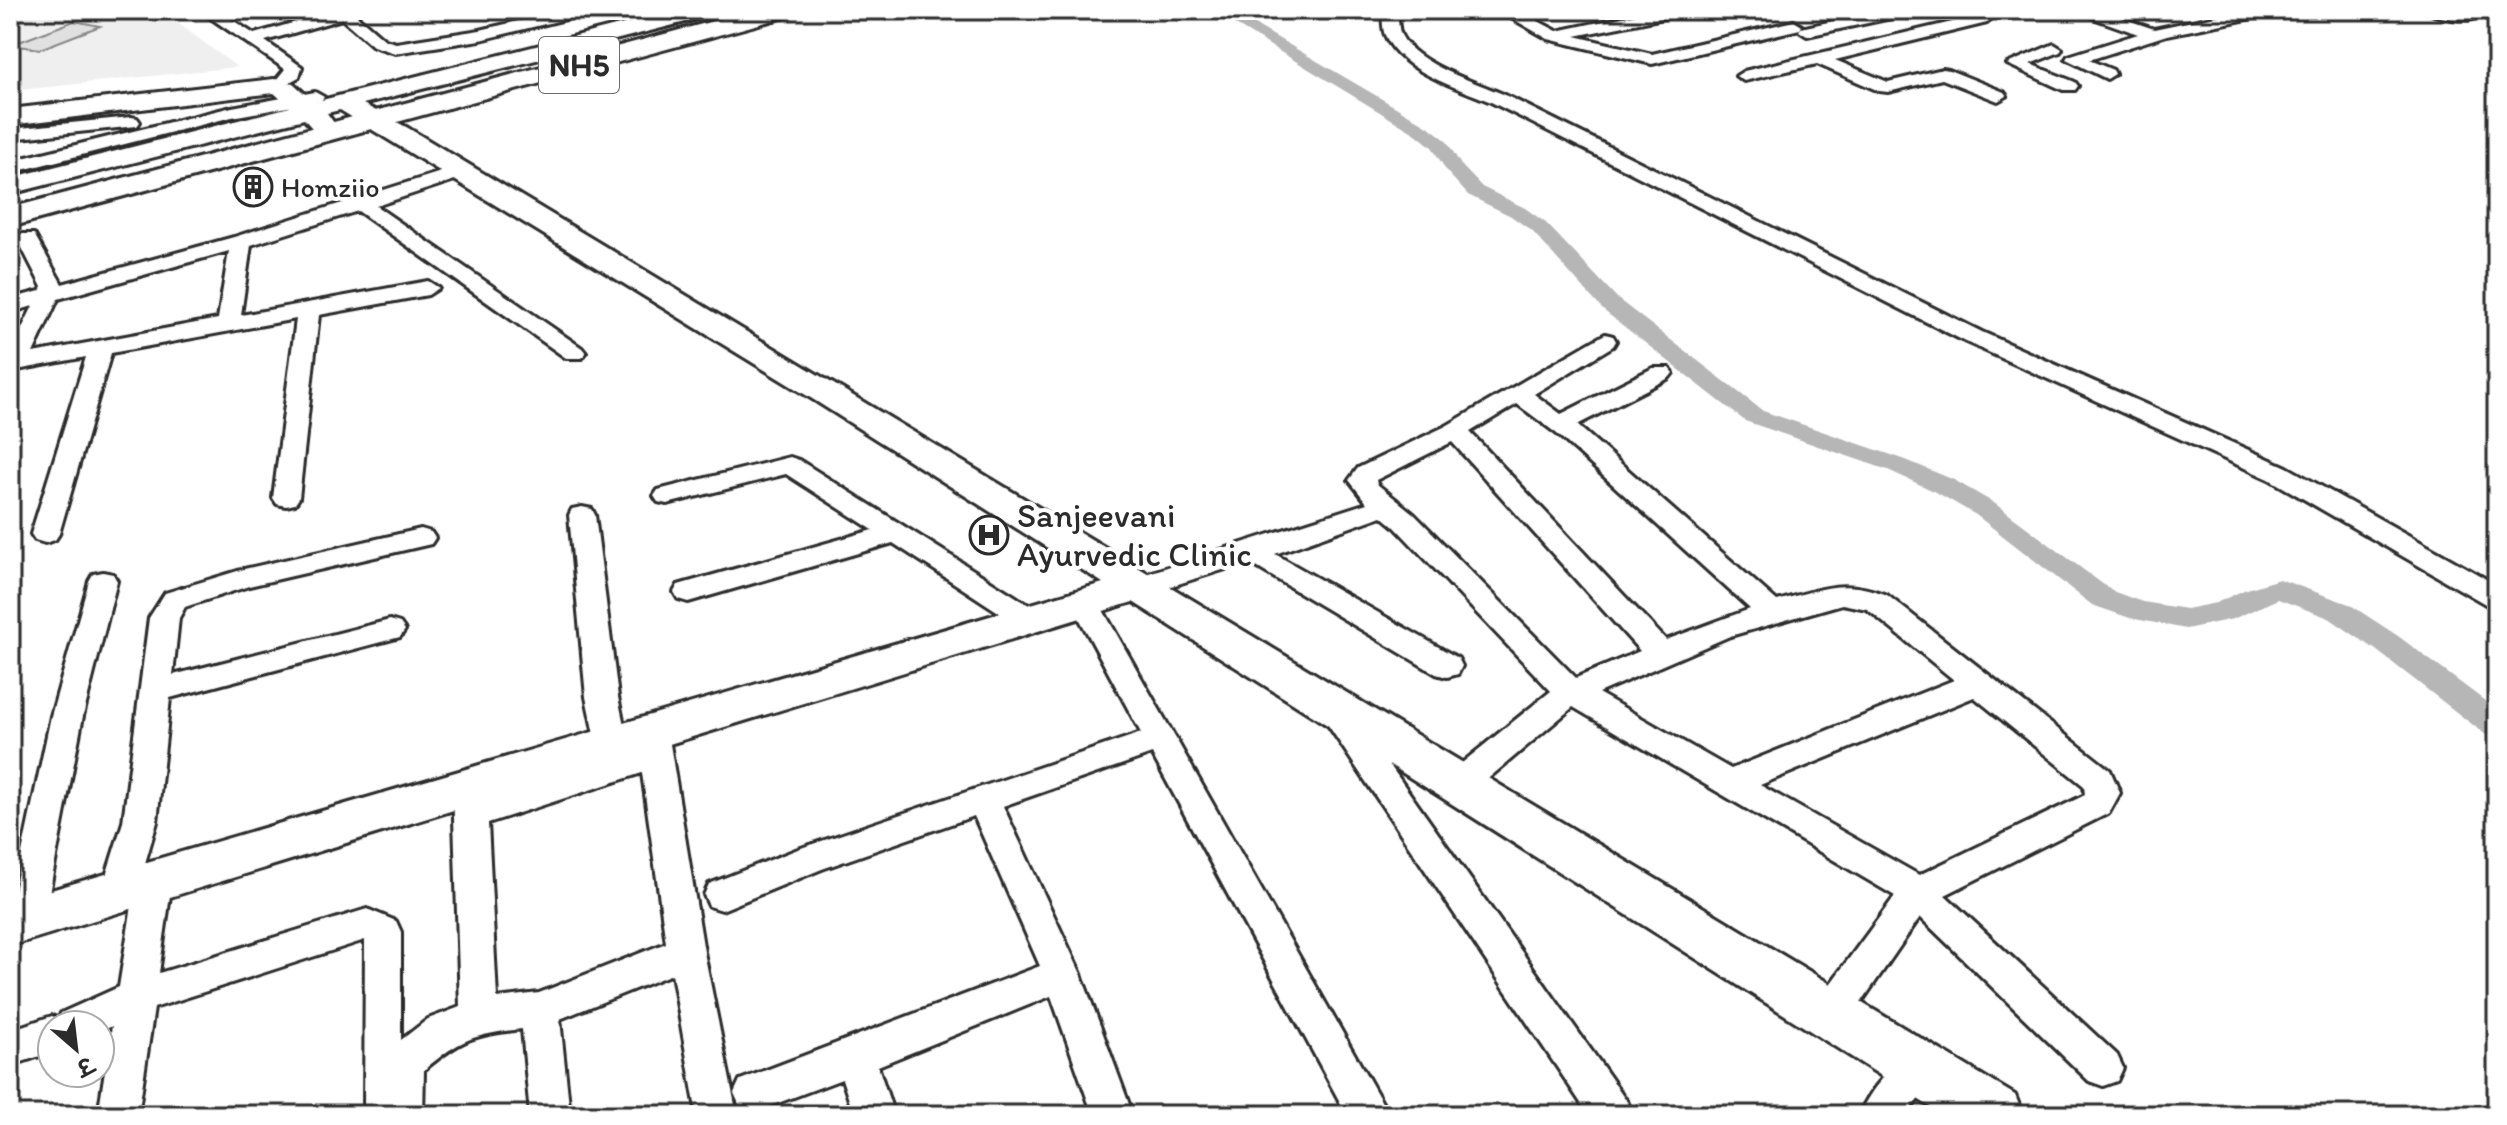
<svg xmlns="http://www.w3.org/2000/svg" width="2507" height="1125" font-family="Itim,'Playpen Sans Deva',sans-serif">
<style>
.built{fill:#efefef}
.green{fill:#e0e0e0;stroke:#868686;stroke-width:2}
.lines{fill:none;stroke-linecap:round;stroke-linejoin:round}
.canal{fill:#b6b6b6;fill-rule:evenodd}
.street-casing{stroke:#2b2b2b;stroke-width:6}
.secondary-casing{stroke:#2b2b2b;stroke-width:6}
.highway-casing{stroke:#2b2b2b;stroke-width:6}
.street{fill:#fff;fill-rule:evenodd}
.secondary{fill:#fff;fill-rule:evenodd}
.highway{fill:#fff;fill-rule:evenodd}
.labels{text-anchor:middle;stroke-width:8;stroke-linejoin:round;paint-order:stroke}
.far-poi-label{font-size:28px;fill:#2b2b2b;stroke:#fff;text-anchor:start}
.shield{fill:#fff;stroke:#6b6b6b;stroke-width:2}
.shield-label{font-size:32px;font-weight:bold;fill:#2b2b2b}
.poi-label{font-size:34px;fill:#2b2b2b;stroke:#fff;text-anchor:start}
</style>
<rect width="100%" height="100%" fill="#fff"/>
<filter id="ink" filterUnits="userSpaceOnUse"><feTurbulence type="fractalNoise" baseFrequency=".0125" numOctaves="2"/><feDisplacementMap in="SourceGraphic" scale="16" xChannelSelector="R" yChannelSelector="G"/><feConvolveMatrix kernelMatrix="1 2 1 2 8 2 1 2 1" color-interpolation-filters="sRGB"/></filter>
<g filter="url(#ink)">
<path class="built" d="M10,10H160L237,67L10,91Z"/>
<path class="green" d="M74,21L100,26L40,49L11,45Z"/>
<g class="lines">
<path class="canal" d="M1211,10H1230L1428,126L1446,140L1461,165L1482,187L1525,208L1546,223L1619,300L1763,411L1906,460L1954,480L1994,503L2112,591L2143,602L2186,609L2216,603L2244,590L2279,579L2349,604L2398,636L2497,710V739L2486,735L2376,650L2329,618L2278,599L2233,619L2186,629L2130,618L2092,605L1976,515L1936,492L1888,470L1745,421L1603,310L1532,231L1511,216L1468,195L1447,172L1432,147L1416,134Z"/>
<defs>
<g id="street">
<path d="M199,10H217L254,34L338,10H364L356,15L385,40L396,43L480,30L566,10H593L590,13L480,40L395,53L373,46L342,19L265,41L302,67L299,77L284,85L276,80L285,69Z"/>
<path d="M1382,10H1398C1398,17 1398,28 1401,35C1415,64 1475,82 1503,94L1982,332L2287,467L2497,585V608L2487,605L2269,479L1966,342L1491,102C1457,87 1401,72 1385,35C1382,28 1383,18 1382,10Z"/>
<path d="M1497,10H1517L1557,31L1656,10H1686L1678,15L1575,36L1652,54L1794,21L1802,26L1800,29L1652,64L1548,39Z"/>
<path d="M1883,10H1913L1905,15L1807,36L1799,31L1801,28Z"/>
<path d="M2098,10L2154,29L2245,10H2276L2268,15L2167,35L2089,60L2113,70L2115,74L2107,79L2066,59L2068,56L2138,34L2093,18V12Z"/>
<path d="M2424,10H2463L2480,16C2469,24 2435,18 2424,10Z"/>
<path d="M1982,15L1990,20L1987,23L1835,60L1888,82L1943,69L1949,70L2004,92L2007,96L1998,101L1942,79L1888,92L1879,91L1817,64L1744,81L1736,76L1744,71Z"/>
<path d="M2054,44L2062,49L2060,52L2030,64L2075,82L2078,86L2075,90H2063L2007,64Z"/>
<path d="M315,92L324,97L321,101L232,117L10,173V161L232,107Z"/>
<path d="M131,117L137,118L140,122L137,126L10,139V129Z"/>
<path d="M460,166L470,172L467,176L376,206L582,348L586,353L582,358H566L358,211L251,245L241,315L428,281L439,288L428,295L319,315L299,498L295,504L286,506L277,504L273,498L296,319L111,353L59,534L55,540L45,543L35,540L31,534L86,357L17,370L10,368V353L33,306L10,313V299L40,291L42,287L17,238L20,234H34L62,284L234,237ZM229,251L218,319L33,353L58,299Z"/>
<path d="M1605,334L1613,336L1616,341L1613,346L1534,394L1561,414L1653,368H1669L1673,373L1669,378L1577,425L1777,601C1822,589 1842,578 1887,595L2110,770L2120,793L2109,813L1945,895L2117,1055L2123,1068L2117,1081L2103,1086L2089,1081L1920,917L1845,1026L1831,1031L1817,1026L1812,1014L1817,1002L1895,896L1573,707L1471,793L1459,797L1447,793L1442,784L1447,775L1551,691L1394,526L1382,516L1275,554L1458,658L1462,666L1458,674L1447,677L1436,674L1248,562L1140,596L1130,593L1126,586L1130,579L1367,503L1349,480L1358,468L1446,426ZM1517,404L1556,433L1750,609L1666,640L1470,432ZM1452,442L1640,651L1576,678L1414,514L1377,484L1376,480ZM1842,604L1867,609L1954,680L1731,769L1598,693L1730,636ZM1974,697L2084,786L2085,795L1919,875L1760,785Z"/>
<path d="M790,457L799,460L1040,612L1045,619L1040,626L1030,629L1020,626L893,543L688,602L678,599L674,592L678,585L873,530L786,474L667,504L658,502L654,496L658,490Z"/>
<path d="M582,507L592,509L595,515L618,697L628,744L623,753L612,756L601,753L596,744L586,697L569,515L572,509Z"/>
<path d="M421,529L431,532L435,538L431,544L249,586L185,607L179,618L173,675L390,620L400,623L405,630L400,637L170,698L157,822L143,870L154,866L166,871L172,881L159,973L367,909L396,921L401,932V1040L428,1019L460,1007L453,787L458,778L470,774L482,778L487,797L639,749L636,732L641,724L652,720L663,724L668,732L704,952L737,1115H697L672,974L560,1019L570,1115H530L522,1029C473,1035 462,1038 424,1070L423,1115H364L365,940L154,1008L138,1115H98L112,1026L100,1032V1025H52V1052L10,1066V1030L52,1016L59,1019L61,1013L119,987L133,899L119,907L106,902L101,892L123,822L149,618L165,593L244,569ZM642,773L666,943L539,993L497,998L488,823Z"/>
<path d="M103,572L113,574L117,581L83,716L44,920L39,931L26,935L13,931L10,910L51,716L89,581L93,574Z"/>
<path d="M1085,593L1095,596L1099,603L1389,1115H1347L1152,754L1003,806L1081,974L1133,1115H1093L1051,996L878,1066L894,1115H854L842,1079L754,1112L740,1106L734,1093L740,1080L1040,966L974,816L822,869L722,910L709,906L704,895L709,884L798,849L1141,733L1071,603L1075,596Z"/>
<path d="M1337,702L1348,706L1627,1101L1633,1115H1589L1326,722L1321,714L1326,706Z"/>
<path d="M1919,1051L1933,1056L1939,1069L1933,1082L1905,1115H1859C1869,1091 1894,1060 1919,1051Z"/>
</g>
<path id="secondary" d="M679,10H716L713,15L363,104L408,128L2015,1095L2023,1115H1943L1133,602L10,946V902L1103,583L814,400L340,110L327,113L334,123L330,128H312L304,119L10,194V178L290,107L274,93L10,125V109L274,79L293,83L314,102Z"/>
<path id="highway" d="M755,10H795L792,15L10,227V208Z"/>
</defs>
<use href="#street" class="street-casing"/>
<use href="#secondary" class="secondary-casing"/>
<use href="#highway" class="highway-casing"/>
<use href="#street" class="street"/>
<use href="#secondary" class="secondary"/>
<use href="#highway" class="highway"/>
</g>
</g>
<defs>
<symbol id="building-ring" viewBox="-11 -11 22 22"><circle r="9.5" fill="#fff" stroke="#2b2b2b" stroke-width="1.5"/><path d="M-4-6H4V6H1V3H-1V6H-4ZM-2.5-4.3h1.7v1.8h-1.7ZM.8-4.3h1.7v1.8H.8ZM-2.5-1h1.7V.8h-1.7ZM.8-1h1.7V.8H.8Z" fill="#2b2b2b"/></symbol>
<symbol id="hospital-ring" viewBox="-11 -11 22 22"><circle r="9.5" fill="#fff" stroke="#2b2b2b" stroke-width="1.5"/><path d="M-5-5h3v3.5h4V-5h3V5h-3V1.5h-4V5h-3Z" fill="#2b2b2b"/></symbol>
</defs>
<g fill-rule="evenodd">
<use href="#building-ring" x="231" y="165" width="44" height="44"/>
<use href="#hospital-ring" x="967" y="513" width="44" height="44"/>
</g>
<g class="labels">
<g class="far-poi-label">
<text x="281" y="197">Homziio</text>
</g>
<rect class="shield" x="539" y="37" width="80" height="56" rx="6"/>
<g class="shield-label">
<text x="579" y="76">NH5</text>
</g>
<g class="poi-label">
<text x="1017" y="527">Sanjeevani<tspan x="1017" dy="39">Ayurvedic Clinic</tspan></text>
</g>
</g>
<rect width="2507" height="1125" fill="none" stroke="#fff" stroke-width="40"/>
<rect x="20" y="20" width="2467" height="1085" fill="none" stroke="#2b2b2b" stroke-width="3" filter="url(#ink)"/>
<g transform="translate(76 1049) rotate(152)"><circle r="38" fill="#ffffff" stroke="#aaaaaa" stroke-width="2"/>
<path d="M0-6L14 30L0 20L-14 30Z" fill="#2b2b2b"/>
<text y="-12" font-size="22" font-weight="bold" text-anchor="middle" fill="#2b2b2b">उ</text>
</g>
</svg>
